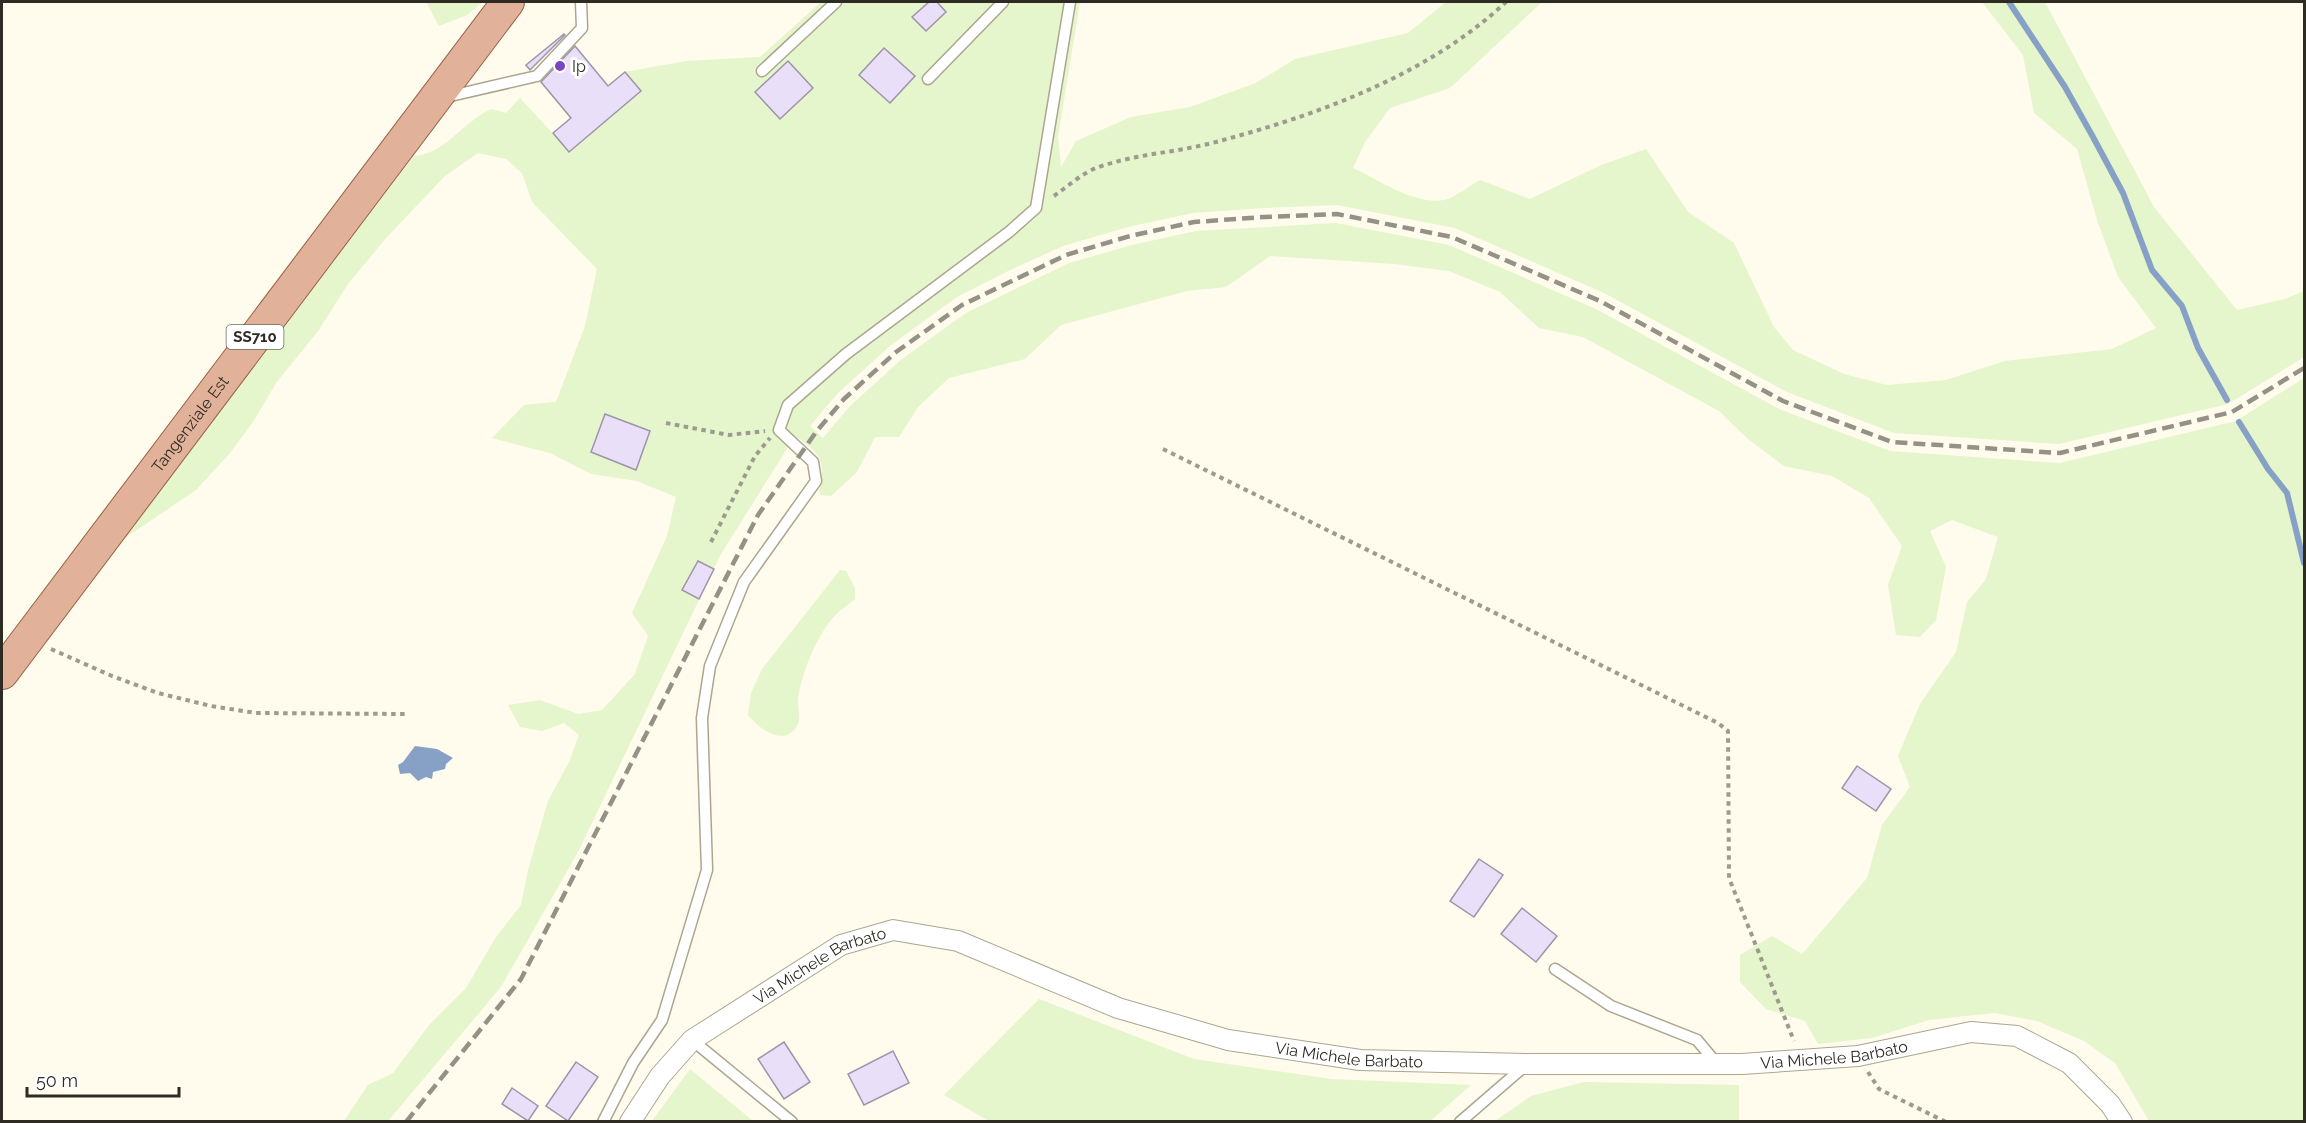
<svg xmlns="http://www.w3.org/2000/svg" width="2306" height="1123" font-family="Raleway,sans-serif">
<style>
.green{fill:#e5f5cc}
.water{fill:#87a1c6}
.lines{fill:none;stroke-linecap:round;stroke-linejoin:round}
.stream{stroke:#87a1c6;stroke-width:6}
.building{fill:#e9dff9;stroke:#9d94a9;stroke-width:1.5}
.service-casing{stroke:#aca68f;stroke-width:13}
.minor-casing{stroke:#aca68f;stroke-width:22}
.primary-casing{stroke:#956044;stroke-width:34}
.path{stroke:#9d9a8f;stroke-width:4;stroke-dasharray:4.5 4.5;stroke-linecap:butt}
.service{stroke:#fff;stroke-width:10}
.minor{stroke:#fff;stroke-width:20}
.primary{stroke:#e1b19a;stroke-width:32}
.rail{stroke:#949186;stroke-width:4.5;stroke-dasharray:12 6;stroke-linecap:butt}
.poi-dot{fill:#7846be;stroke:#fff;stroke-width:2}
.labels{text-anchor:middle;stroke-width:6;stroke-linejoin:round;paint-order:stroke}
.shield{fill:#fff;stroke:#6c6b64;stroke-width:1.5}
.shield-label{font-size:15px;font-weight:bold;fill:#2d2b22}
.poi-label{font-size:16px;fill:#2d2b22;stroke:#fff;text-anchor:start}
.street-label{font-size:16px;fill:#2d2b22;stroke:#fff}
</style>
<rect width="100%" height="100%" fill="#fffbed"/>
<g class="green">
<path d="M426,2H483L467,15L439,26Z"/>
<path d="M821,2H1080L1058,137L1061,167L1076,141L1131,117L1190,107L1256,83L1295,59L1408,33L1446,2H1542L1450,88L1390,108L1365,142L1353,168C1380,180 1413,205 1444,200C1455,198 1470,185 1480,180L1530,199L1599,166L1646,149L1688,212L1734,243L1774,327L1793,350L1844,374L1887,385L1946,380L2005,361L2112,349L2156,328L2118,277L2097,220L2077,149L2034,113L2023,55L1982,2H2045L2154,207L2237,310L2285,299L2304,291V357L2228,404L2059,444L1894,433L1787,392L1604,293L1455,228L1337,205L1264,208L1193,213L1128,227L1063,246L1010,270L957,297L891,345L838,393L810,426L823,438L850,406L902,359L966,313L1069,263L1132,245L1196,231L1336,223L1449,245L1596,309L1779,409L1890,451L2060,463L2236,421L2304,378V1121H2149L2115,1063L2084,1041L2037,1021L1995,1013L1929,1020L1872,1038L1818,1044L1805,1021L1766,1009L1740,982V955L1772,936L1802,954L1867,878L1882,825L1910,787L1898,756L1920,704L1956,652L1967,602L1986,579L1998,537L1952,520L1930,531L1946,567L1936,620L1920,637L1896,635L1888,585L1902,546L1869,498L1832,476L1784,466L1748,439L1719,411L1583,337L1539,328L1500,292L1449,271L1394,264L1270,256L1226,287L1187,291L1061,325L1025,359L949,378L918,407L899,437H875L857,472L831,496L820,495C818,487 821,483 822,475C825,457 808,444 795,436L721,554L578,852L501,987L388,1121H344L368,1085L393,1073L430,1024L466,988L496,937L521,905L528,870L548,801L569,762L579,735L564,723L542,731L520,727L508,705L540,700L578,714L602,710L635,674L648,636L632,613L667,536L676,497L637,481L591,474L550,453L492,438L524,405L556,402L585,326L597,269L532,202L522,173L506,159L478,153L445,176L386,238L348,284L318,331L276,383L253,422L230,453L196,490L122,540L414,156C445,154 464,121 491,109L506,113L520,98L570,152L641,91L625,72L686,61L760,57Z"/>
<path d="M840,570L846,571L855,588V599C847,606 838,611 831,620C815,640 802,673 798,698C797,707 802,718 797,726C784,748 758,728 748,715L751,693L762,669Z"/>
<path d="M1039,999L1194,1059L1331,1079L1471,1085L1429,1122L989,1121L944,1095Z"/>
<path d="M690,1069L753,1121H652Z"/>
<path d="M1584,1082L1739,1085V1121H1495L1531,1096Z"/>
</g>
<path class="water" d="M415,746L437,749L453,758L446,764L445,769L433,772L432,779L426,777L418,781L410,773L400,774L398,765L403,762Z"/>
<g class="lines">
<g class="stream">
<path d="M2009,2L2065,87L2093,137L2123,193L2152,270L2182,306L2198,348L2227,400"/>
<path d="M2239,422L2268,469L2287,493L2304,563"/>
</g>
</g>
<g class="building">
<path d="M929,2H937L946,12L926,31L912,17Z"/>
<path d="M564,34L565,35L530,70L526,65Z"/>
<path d="M575,46L608,86L625,72L641,91L569,152L553,133L571,118L541,82Z"/>
<path d="M884,48L915,76L890,103L859,75Z"/>
<path d="M788,61L813,88L780,119L755,92Z"/>
<path d="M605,414L650,431L636,470L591,452Z"/>
<path d="M698,561L714,569L699,599L682,590Z"/>
<path d="M1857,766L1891,789L1876,811L1842,788Z"/>
<path d="M1479,859L1503,875L1474,917L1450,901Z"/>
<path d="M1522,908L1557,936L1536,962L1501,934Z"/>
<path d="M784,1042L810,1082L784,1099L758,1059Z"/>
<path d="M893,1051L909,1083L864,1105L848,1074Z"/>
<path d="M576,1062L598,1077L568,1121L546,1106Z"/>
<path d="M512,1088L538,1106L528,1121L502,1104Z"/>
</g>
<g class="lines">
<defs>
<g id="service">
<path d="M762,71L836,2"/>
<path d="M928,79L1003,2"/>
<path d="M446,97L537,76L582,28L581,2"/>
<path d="M1555,969L1611,1006L1697,1040L1717,1064"/>
<path d="M692,1040L792,1122"/>
<path d="M603,1122L633,1063L662,1020L707,870L702,718L710,666L744,582L816,481L813,462L779,430L788,405L846,354L1009,232L1036,208L1070,2"/>
<path d="M1460,1122L1526,1065"/>
</g>
<g id="minor">
<path id="s1" d="M630,1122L660,1076L692,1040L841,945L893,930L958,941L1118,1008L1228,1040L1360,1060L1527,1064H1742L1858,1056L1971,1032L2017,1036L2069,1063L2110,1104L2122,1122"/>
</g>
<g id="primary">
<path id="s2" d="M2,673L508,2"/>
</g>
</defs>
<use href="#service" class="service-casing"/>
<use href="#minor" class="minor-casing"/>
<use href="#primary" class="primary-casing"/>
<g class="path">
<path d="M1054,196C1067,187 1081,174 1096,168C1134,154 1173,153 1212,143C1315,116 1427,76 1506,2"/>
<path d="M666,423L729,435L765,431"/>
<path d="M1163,449L1718,723L1728,731L1729,878L1794,1041"/>
<path d="M711,542L755,456L770,438"/>
<path d="M51,649L112,676L158,693L211,706L256,713L405,714"/>
<path d="M1868,1072L1879,1089L1946,1122"/>
</g>
<use href="#service" class="service"/>
<use href="#minor" class="minor"/>
<use href="#primary" class="primary"/>
<path class="rail" d="M406,1122L521,979L758,515L816,432L844,399L896,352L962,305L1066,255L1130,236L1194,222L1264,217L1337,214L1452,237L1600,301L1783,401L1892,442L2060,453L2232,412L2304,368"/>
</g>
<circle class="poi-dot" cx="560" cy="66" r="6"/>
<g class="labels">
<rect class="shield" x="226.5" y="325" width="57" height="24" rx="4.5"/>
<g class="shield-label">
<text x="255" y="342">SS710</text>
</g>
<g class="poi-label">
<text x="572" y="72">Ip</text>
</g>
<g class="street-label">
<text dy="6" stroke="none"><textPath href="#s2" startOffset="312">Tangenziale Est</textPath></text>
<text dy="6" stroke="none"><textPath href="#s1" startOffset="252">Via Michele Barbato</textPath></text>
<text dy="6" stroke="none"><textPath href="#s1" startOffset="810">Via Michele Barbato</textPath></text>
<text dy="6" stroke="none"><textPath href="#s1" startOffset="1296">Via Michele Barbato</textPath></text>
</g>
</g>
<rect width="2306" height="1123" fill="none" stroke="#2d2b22" stroke-width="6"/>
<path d="M27 1087v9h152v-9" fill="none" stroke="#2d2b22" stroke-width="3"/>
<text x="36" y="1087" font-size="18" fill="#2d2b22" stroke="#ffffff" stroke-width="4.5" paint-order="stroke">50 m</text>
</svg>
